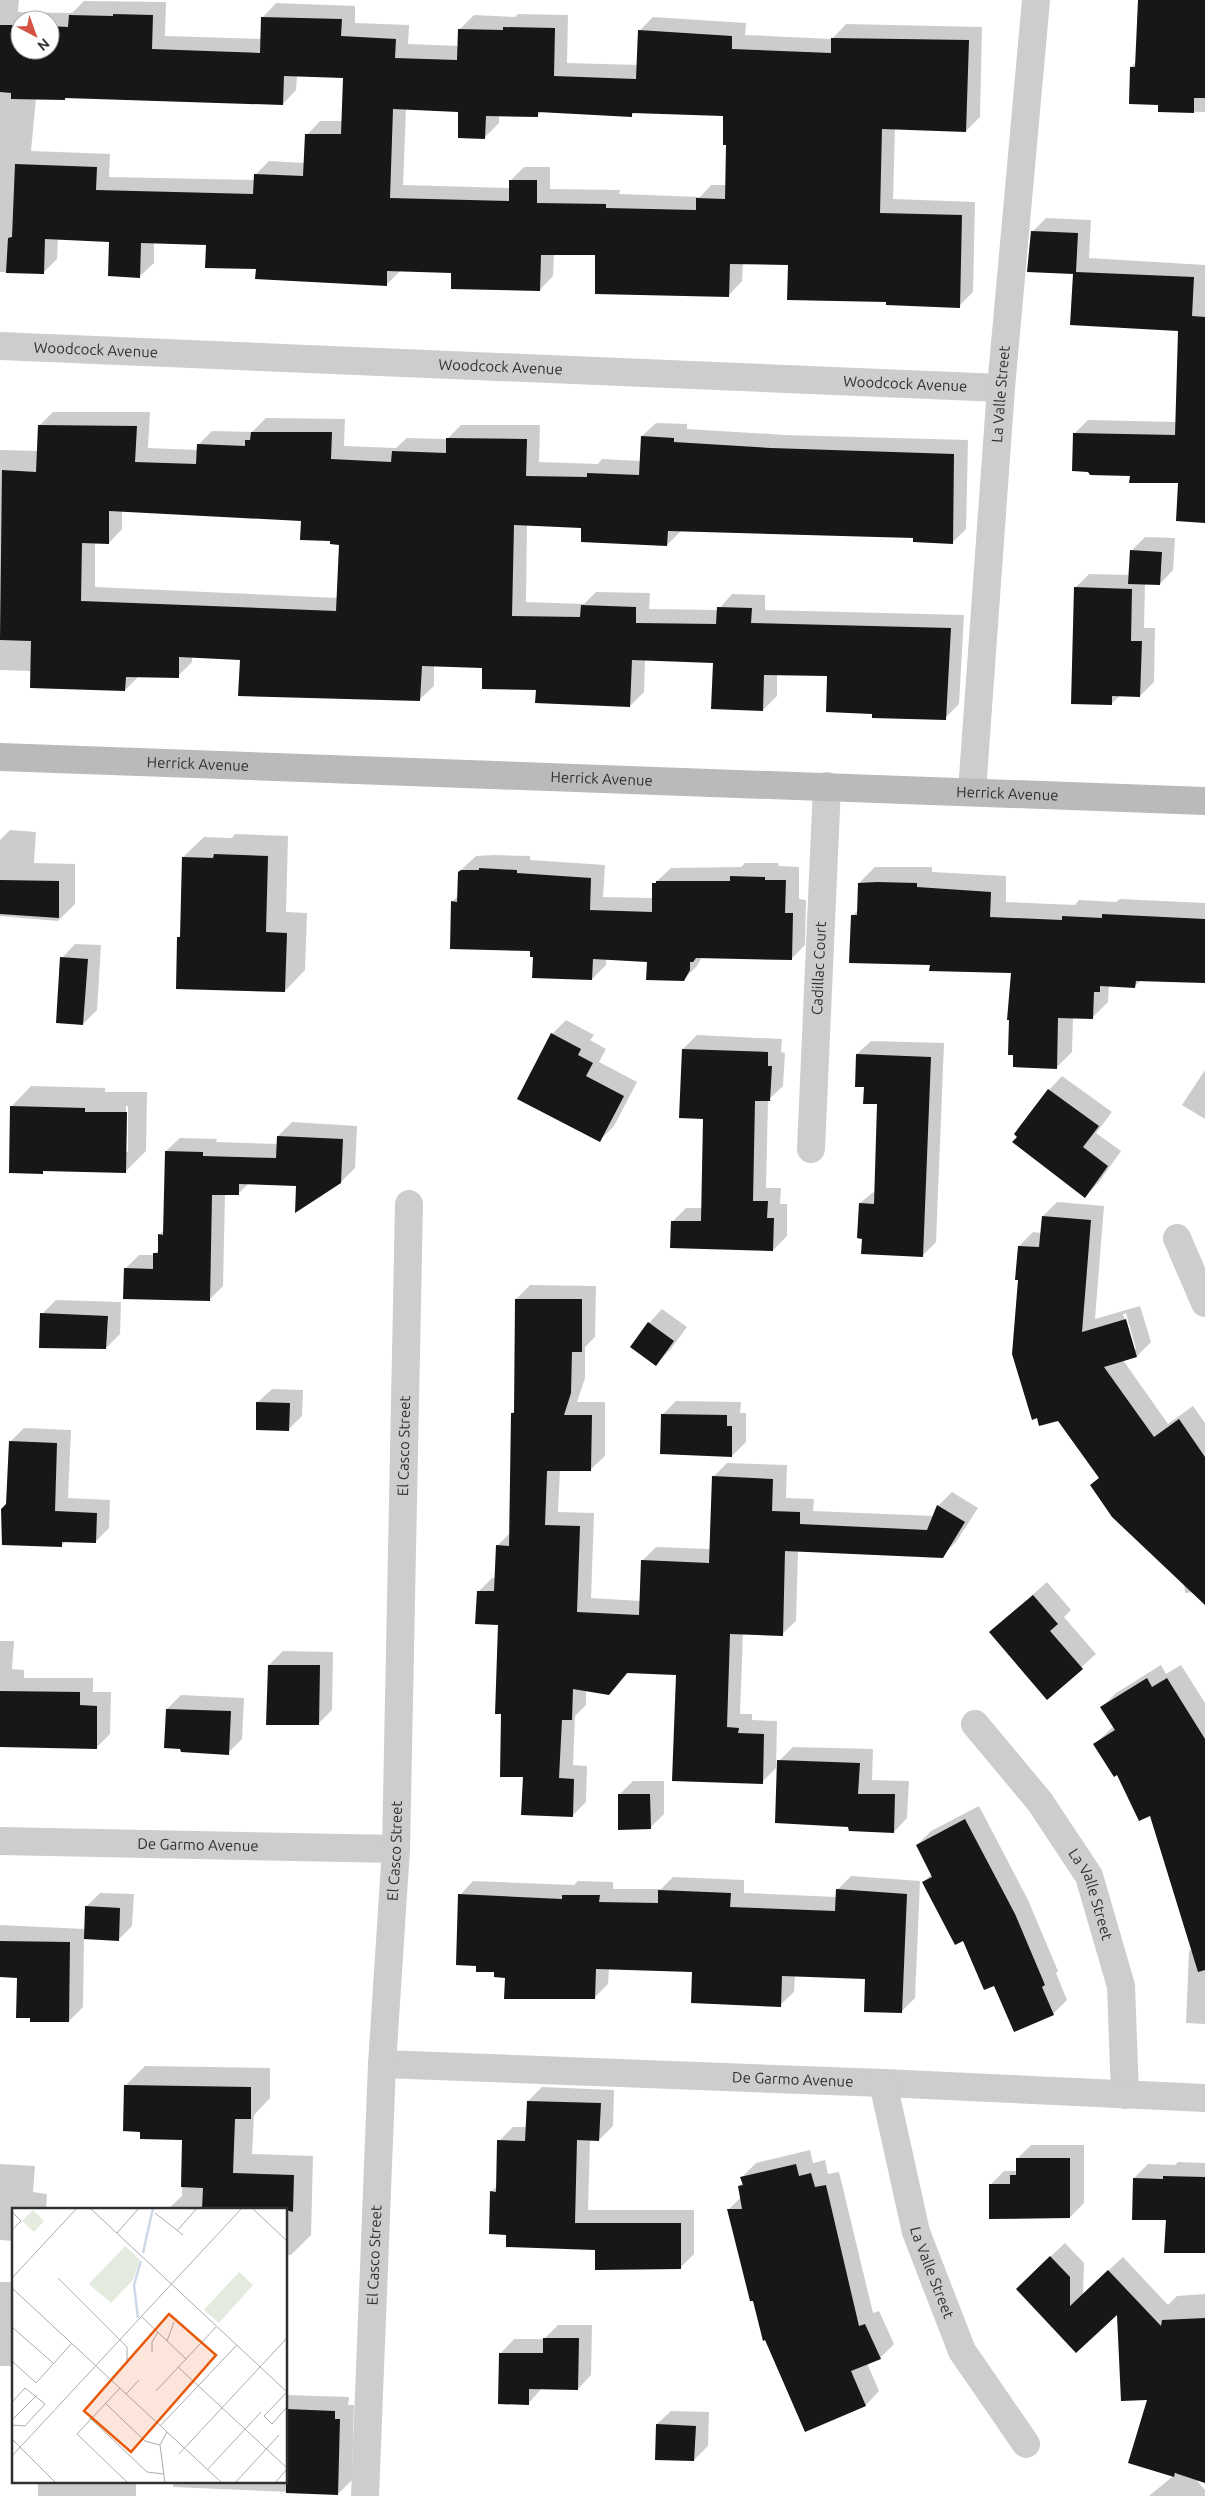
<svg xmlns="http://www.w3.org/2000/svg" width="1205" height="2496" font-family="Ubuntu,sans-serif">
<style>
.shadow{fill:#0003;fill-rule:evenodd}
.building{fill:#171717;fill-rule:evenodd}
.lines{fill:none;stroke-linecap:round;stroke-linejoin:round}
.street{stroke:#cdcdcd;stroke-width:28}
.secondary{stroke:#bababa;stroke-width:28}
.labels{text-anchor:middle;stroke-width:5;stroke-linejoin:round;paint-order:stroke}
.street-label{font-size:15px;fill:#303030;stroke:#fff}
.inset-river{fill:none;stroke:#cdd9e9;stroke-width:2.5}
.inset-road{fill:none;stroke:#acacac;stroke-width:1}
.view{fill:#e8590c;fill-opacity:0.15;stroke:#e8590c;stroke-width:2.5}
.inset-edge{fill:none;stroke:#303030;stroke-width:2.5}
</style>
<rect width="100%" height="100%" fill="#fff"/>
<g class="shadow">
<path d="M0,0H19L18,12L72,13L84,1L166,2L165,36L262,39L263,17L276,3L355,6V23L409,25L408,44L459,46L460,29L474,15L515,17L518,14L568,15L567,63L638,65L639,31L653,17L746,23L745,35L832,39L846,24L982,27L980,117L966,131L895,128L893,199L975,202L973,292L959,306L888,301L789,264L743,263L742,281L729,295L596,254H554L553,276L540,290L452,272L401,270L386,285L257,268L207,244L154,242V263L140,276L110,240L58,238L57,259L43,273L0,272ZM20,20H50V50H20ZM297,75L344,77L343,121H320L307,135L305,163L269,161L255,175V180L109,177L110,154L31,151L36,98L65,99L67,97L283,104L296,90ZM406,108L460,110L485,137L499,123V115L537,116L542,111L632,115L635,112L724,115L728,144L727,185H711L700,197L619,194L620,190L550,189V167H524L510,181V188L403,185Z"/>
<path d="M1139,0H1205V112L1160,111L1159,103L1131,67L1137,61Z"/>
<path d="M1046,218L1091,220L1089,258L1205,265V522L1179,482L1074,434L1088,420L1177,422L1179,330L1074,273L1032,232Z"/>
<path d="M53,412H150L148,448L198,450V445L212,431L252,432L266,418L345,419L344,446L396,448L407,438L447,439L461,425H540L539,462L598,464L602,459L641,461L642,436L656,423L687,424V429L785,435L968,440L966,529L952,543L914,536L681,531L667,545L582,526L527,525L526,602L584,604L596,592L650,593L649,609L718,610L732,594L765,595V610L964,615L959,704L945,718L874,713L828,675L777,674V696L763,710L714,662L645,659L644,692L630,706L537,689L484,667L434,666V686L420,699L241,658L192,656V662L178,676H139L125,690L31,671L0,670V450L38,451L39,426ZM122,510L302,520L341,543L338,598L95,587V542L109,543L122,529Z"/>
<path d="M1145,537L1175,538L1173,570L1160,584L1145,583L1144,628H1155L1154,682L1140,696L1121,695L1111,704L1075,588L1089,574L1130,575L1131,551Z"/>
<path d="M10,830L36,832L34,863L75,864V904L58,921L0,916V840Z"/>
<path d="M235,834L288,836L286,912L307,913L305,970L285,991L179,937L181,935L183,857L204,837L232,838Z"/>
<path d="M494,855L530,856V860L605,865L603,897L653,898L654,884L671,868L741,867L745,863H778L779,866L799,867V899L806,900L805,945L791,959L702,957L697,966L683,980L648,961L606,958V965L592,979L534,956L532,950L452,902L458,896L459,872L476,856Z"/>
<path d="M875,867H932V872L1006,876V902L1075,905L1079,900L1116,902L1120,899L1205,903V982L1141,980L1135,986L1109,985L1108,1002L1092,1018L1073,1017L1072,1052L1056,1068L1012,972L931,964L852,916L858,910L859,883Z"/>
<path d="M75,944L101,945L97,1010L83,1024L62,958Z"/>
<path d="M566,1020L594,1035L590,1040L606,1049L599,1062L637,1082L614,1126L600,1140L552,1034Z"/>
<path d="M697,1035L782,1039L781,1052L785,1053L783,1086L768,1100L766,1188H781L780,1204H787V1236L773,1250L672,1222L686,1208H702L704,1118L683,1049Z"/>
<path d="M871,1041L944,1043L936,1242L923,1255L863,1237L860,1203L876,1190L878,1103L865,1086L857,1054Z"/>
<path d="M1205,1070V1119L1182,1105Z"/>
<path d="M1062,1076L1112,1112L1096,1133L1121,1151L1099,1182L1085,1196L1049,1090Z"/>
<path d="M31,1086L105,1088V1092H147L146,1151L125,1172L45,1170L42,1172L11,1107ZM126,1106H128V1152H125Z"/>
<path d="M292,1122L357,1126L355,1168L341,1182L297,1185L249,1183L238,1194H225L223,1286L209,1300L125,1269L139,1255H154L159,1249V1235L164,1230L166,1151L180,1138L217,1139L216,1142L278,1144V1136Z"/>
<path d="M1057,1202L1104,1206L1095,1319L1140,1306L1151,1342L1137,1356L1123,1360L1168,1424L1193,1406L1205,1423V1591L1185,1593L1184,1583L1091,1485L1100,1477L1019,1279V1246L1033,1232L1041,1233L1043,1216ZM1126,1313L1136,1349H1134L1123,1314Z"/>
<path d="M530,1285L596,1286L595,1337L585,1347V1378L577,1402H605V1456L591,1469L560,1470L558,1512L594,1513L591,1598L641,1601L642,1561L656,1547L710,1549L713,1477L727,1463L787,1465L786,1498L814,1499L813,1511L934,1516L938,1506L952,1492L978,1508L956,1542L942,1556L798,1551L796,1621L782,1634L743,1633L740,1714H752V1720L777,1721L776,1768L762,1782L677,1674L629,1672L609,1694L586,1690V1705L575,1716L573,1765L587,1766L586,1802L572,1816L524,1776L503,1713L499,1623L478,1592L492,1578H496L497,1546L511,1532L512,1413L516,1410V1299Z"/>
<path d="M56,1300L121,1302L120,1334L106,1348L42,1314Z"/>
<path d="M662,1309L687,1327L670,1350L656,1364L649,1323Z"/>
<path d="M272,1389L303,1390L302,1416L288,1430L258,1402Z"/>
<path d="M676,1401L741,1402L740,1413H746V1442L732,1456L662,1415Z"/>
<path d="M24,1428L71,1430L68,1498L110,1500L109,1528L95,1542L66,1541L62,1545L10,1442Z"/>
<path d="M1047,1582L1071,1610L1064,1617L1096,1654L1047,1698L990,1632Z"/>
<path d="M0,1641H14L12,1669L24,1670V1678H93V1692H111L110,1734L96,1748L0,1742Z"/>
<path d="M283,1651L333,1652L332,1710L318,1724L269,1665Z"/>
<path d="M1161,1665L1166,1674L1181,1665L1205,1703V2024L1186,2023L1189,1952L1192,1948L1151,1814L1095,1744L1114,1726L1102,1707L1116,1693Z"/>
<path d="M181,1695L244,1698L242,1739L228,1753L167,1709Z"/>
<path d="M793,1747L873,1749L872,1780L909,1781L907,1818L894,1832L850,1826L779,1761Z"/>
<path d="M633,1781H664V1814L650,1828L619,1795Z"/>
<path d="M979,1806L1028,1900L1058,1971L1056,1973L1067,2000L1053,2014L995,1985L923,1882L932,1874L917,1845L931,1831Z"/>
<path d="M851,1876L920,1881L915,1998L901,2012L867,1978L795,1975L794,1992L780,2005L694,1971L609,1968L608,1984L594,1998L506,1977L495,1971L460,1895L473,1881L574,1885L578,1881L613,1882V1889H661L673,1877L744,1880V1893L837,1897V1890Z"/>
<path d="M100,1893L134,1894L132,1926L118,1940L84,1938L83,2007L69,2021L18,1976H0V1925L85,1929L86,1907Z"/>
<path d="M145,2066L270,2068V2098L254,2115L252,2154L313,2156L311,2235L291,2255H286V2210H167L182,2196L183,2139L141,2130L125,2086Z"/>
<path d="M542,2087L614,2090L613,2126L599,2140L590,2139L588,2210H694V2254L680,2268L596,2249L507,2233L491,2192L497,2186L499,2141L513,2127H527L528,2101Z"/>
<path d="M1031,2145H1084V2203L1070,2217L990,2185L1004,2171H1016L1018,2158Z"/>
<path d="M810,2150L813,2163L825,2160L828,2174L839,2172L873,2313L879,2311L894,2344L880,2358L867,2363L879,2391L866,2405L806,2431L728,2210L741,2197L739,2187L743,2182L742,2177L756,2163Z"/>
<path d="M1178,2162L1205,2163V2252L1167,2218L1134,2178L1148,2164L1175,2165Z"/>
<path d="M0,2164L35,2166L33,2192L47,2194L46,2210H14V2241L0,2240Z"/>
<path d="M1065,2243L1084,2263L1083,2294L1123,2257L1168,2305L1177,2296L1205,2294V2480L1194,2477L1205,2490V2496H1149L1178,2472L1118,2312L1076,2352L1031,2275Z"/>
<rect x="0" y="2282" width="14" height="84"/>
<path d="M558,2325H592L591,2375L578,2389L542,2388L528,2404L501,2353L514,2339H544Z"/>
<path d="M286,2395L349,2397L348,2405H354L352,2480L338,2494L173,2487V2482H286Z"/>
<path d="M671,2411L709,2412L708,2446L694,2460L657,2424Z"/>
<rect x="38" y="2482" width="98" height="14"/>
</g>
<g class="building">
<path d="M1138,0H1205V98H1194V113L1158,112V105L1129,104L1130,67H1135Z"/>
<path d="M113,14L153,15L152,49L260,53L261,17L342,19L341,36L396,39L395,58L457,60L458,29L503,30V27L555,28L554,76L636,79L638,30L732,36V49L831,53V38L969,40L966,132L882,129L880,213L962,215L960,308L886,305V302L787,300L788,265L730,264L729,297L595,294V255H541L540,291L451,289V273L387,271V286L255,279L256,269L205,268L206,245L141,243L140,278L108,276L109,242L45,239L44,274L6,273L8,238L12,237L15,164L97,167L96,190L253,194L254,174L303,176L305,134H341L343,78L284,76L283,105L65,98V100L11,99V93L0,92V25H20V50H50V26L68,27L69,15L113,16ZM393,109L458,112V138L485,139L486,116L538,117V112L632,117V113L723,116V145H726L725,199L696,198V210L606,208V204L537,203V180H509V201L390,198Z"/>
<path d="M1031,231L1078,233L1076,272L1194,277L1192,316L1205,317V523L1176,521L1178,483H1129L1130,476L1090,475L1088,472L1072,471L1073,433L1175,435L1178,331L1070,325L1073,274L1027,272Z"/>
<path d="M38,425L137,426L135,462L196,464L197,444L245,446V440H250L251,432H332L331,459L391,462L392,451L446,453V438L527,439L526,476L587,477V473L639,475L641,436L674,438V442L771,448L954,454L953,544L913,542V538L668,531L667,546L581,542V528L514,525L512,616L580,617L581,605L636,607V623L716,624L717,607L752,608L751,623L951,628L946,720L872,718V714L826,712L827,676L764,675L763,711L711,709L713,663L632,660L630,707L535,703L536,690L482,689V668L422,666L420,701L238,696L240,660L179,657V678L126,677L125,691L30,688L31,641L0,640L2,470L36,472ZM109,511L301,521L300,540L330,541V544L339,545L336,611L81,601L82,543L109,544Z"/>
<path d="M1130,550L1162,552L1160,585L1128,584Z"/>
<path d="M1074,587L1132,589L1131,641H1142L1140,697L1112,696V705L1071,704Z"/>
<path d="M214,854L268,856L266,932L287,933L285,992L176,989L177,937H180L182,857L213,858Z"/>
<path d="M479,868L517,870V873L591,878L590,910L652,912V883H656V881H730V876L765,877V880H786L785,913H793L792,960L696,958L693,962H690V970L684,981L646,980L647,962L593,959L592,980L532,978L533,957H530V951L450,949L451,901L457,902L458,872L461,870H479Z"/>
<path d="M0,880L59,881V918L0,914Z"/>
<path d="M877,882L917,883V887L991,892L990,917L1062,920V916L1102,918V914L1205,919V983L1136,981L1135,988L1100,986V992H1094L1093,1019L1058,1018L1057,1069L1013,1067V1055H1008L1009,1020H1007L1011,973L929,971L930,965L849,963L851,915H857L858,883Z"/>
<path d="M60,957L88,959L83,1025L56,1023Z"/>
<path d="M551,1033L581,1049L578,1055L593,1063L586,1076L624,1096L600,1142L517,1099Z"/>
<path d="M682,1049L768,1052V1066H772L770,1101H755L753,1201H768L767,1218H774L773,1251L670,1248L671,1221H701L703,1119L679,1118Z"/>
<path d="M856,1054L931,1057L923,1257L861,1254L862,1239L857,1238L859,1203L874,1204L877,1104H863L864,1087H855Z"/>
<path d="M1048,1089L1099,1126L1083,1147L1108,1166L1085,1198L1012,1142L1017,1137L1014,1134Z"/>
<path d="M10,1106L85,1108V1112H127L126,1173L43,1171V1174L9,1173Z"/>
<path d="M277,1136L343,1139L341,1183L295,1213L296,1186L239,1184V1195H212L210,1301L123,1299L124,1268L153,1269V1253H158V1234L163,1235L165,1151L203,1152V1156L276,1158Z"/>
<path d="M1042,1216L1091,1220L1082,1332L1126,1319L1137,1357L1104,1367L1154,1437L1179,1419L1205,1457V1605L1112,1517L1090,1485L1099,1478L1058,1421L1039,1426L1037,1418L1032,1420L1012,1354L1018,1280H1015L1018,1246L1039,1247Z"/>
<path d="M515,1299H582V1352H572L571,1393L564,1415H592L591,1471H547L545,1525L580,1526L577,1612L639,1615L641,1560L709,1563L712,1476L773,1479L772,1511L800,1512V1524L927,1530L937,1505L965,1522L943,1558L785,1551L783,1636L730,1634L727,1727L739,1728L738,1733L764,1734L763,1784L672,1781L676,1675L627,1673L609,1695L573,1689L572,1720H562L559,1778L574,1779L573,1817L521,1815L523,1777H500L501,1714H495L498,1625L475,1624L477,1591H494L496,1545L509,1546L511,1413H514Z"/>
<path d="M40,1313L108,1316L106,1349L39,1348Z"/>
<path d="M648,1322L674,1341L656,1366L630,1347Z"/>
<path d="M256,1402L290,1403L289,1431L256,1430Z"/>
<path d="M661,1414L727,1415V1426H732V1457L660,1454Z"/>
<path d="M9,1441L57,1443L55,1511L97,1513L96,1543L62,1542V1547L2,1545L1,1509L6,1504Z"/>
<path d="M1033,1595L1058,1624L1050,1631L1083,1669L1047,1700L989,1632Z"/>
<path d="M268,1665H320L319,1725H266Z"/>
<path d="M1147,1678L1152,1687L1167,1678L1205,1739V1970L1198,1972L1150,1816L1139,1821L1117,1775L1114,1777L1093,1744L1115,1730L1100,1707Z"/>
<path d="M0,1691L80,1692V1705L97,1706V1749L0,1747Z"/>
<path d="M166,1709L231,1711L229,1755L181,1752L180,1749L164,1748Z"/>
<path d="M777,1760L860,1763L858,1794H895L894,1833L849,1831L848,1827L775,1823Z"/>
<path d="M618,1794H650L651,1829L618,1830Z"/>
<path d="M965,1819L1015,1914L1045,1985L1042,1987L1054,2015L1014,2032L994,1986L984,1990L963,1941L955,1945L922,1882L932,1877L916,1845Z"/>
<path d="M836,1889L907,1894L902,2013L864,2012L865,1979L782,1976L781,2007L691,2003L692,1972L596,1969L595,1999H504L505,1978L494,1977V1972H476V1966L456,1965L458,1894L562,1899V1895H600L599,1902L658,1903V1890L731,1893L730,1907L835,1911Z"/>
<path d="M85,1906L120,1908L119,1941L84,1939Z"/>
<path d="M0,1941L70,1942L69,2022H30V2018H16L17,1978L0,1977Z"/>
<path d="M124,2085L251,2087V2119H235L233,2173L294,2175L293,2212L286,2210L202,2209L203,2188L181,2187L182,2140L140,2139V2132L123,2131Z"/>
<path d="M527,2101L601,2103L599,2141L577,2140L575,2223H681V2269L595,2270V2250L506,2247V2235L489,2234L490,2191L496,2192L497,2140L525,2141Z"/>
<path d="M1016,2158H1070V2218L989,2219V2184H1010V2175H1016Z"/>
<path d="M796,2164L799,2176L811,2173L815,2187L826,2185L859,2326L865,2324L881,2359L851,2371L866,2406L805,2432L765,2340L763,2341L753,2301H750L727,2209H742L738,2186L743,2185L740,2177Z"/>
<path d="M1163,2176L1205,2177V2253H1164L1166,2220H1132L1133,2178L1163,2179Z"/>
<path d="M1050,2256L1070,2277V2306L1108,2270L1161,2326L1162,2320L1205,2318V2483L1175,2473L1174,2477L1128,2463L1147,2400L1121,2401L1117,2315L1076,2353L1016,2289Z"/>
<path d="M543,2338H579L578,2390L529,2389V2405L498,2404L499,2353H543Z"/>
<path d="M286,2409L335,2411V2419H340L338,2495L286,2493Z"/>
<path d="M656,2424L696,2426L694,2461L655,2460Z"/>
</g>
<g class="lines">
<g class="street">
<path id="s1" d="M0,346L1001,388"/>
<path id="s2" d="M972,791L1001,388L1036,0"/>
<path id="s3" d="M811,1149L827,786"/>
<path d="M1177,1238L1205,1303"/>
<path id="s4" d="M975,1724L1040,1802L1089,1876L1121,1986L1125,2095"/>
<path id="s5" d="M0,1841L396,1849"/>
<path id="s6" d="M382,2064L883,2083L1205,2098"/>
<path id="s7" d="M883,2083L916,2232L962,2351L1026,2444"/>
<path id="s8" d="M365,2496L382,2064L396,1849L409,1204"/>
</g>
<path class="secondary" id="s9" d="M0,757L1205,801"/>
</g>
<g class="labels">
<g class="street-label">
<text dy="5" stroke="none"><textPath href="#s1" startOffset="96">Woodcock Avenue</textPath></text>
<text dy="5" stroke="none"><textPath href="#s1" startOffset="501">Woodcock Avenue</textPath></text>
<text dy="5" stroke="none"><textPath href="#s1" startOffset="906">Woodcock Avenue</textPath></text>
<text dy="5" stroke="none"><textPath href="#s2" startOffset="398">La Valle Street</textPath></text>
<text dy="5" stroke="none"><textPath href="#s9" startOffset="198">Herrick Avenue</textPath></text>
<text dy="5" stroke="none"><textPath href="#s9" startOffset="602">Herrick Avenue</textPath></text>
<text dy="5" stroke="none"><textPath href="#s9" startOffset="1008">Herrick Avenue</textPath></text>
<text dy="5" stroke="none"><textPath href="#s3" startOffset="181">Cadillac Court</textPath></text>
<text dy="5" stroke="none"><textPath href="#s8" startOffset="1051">El Casco Street</textPath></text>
<text dy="5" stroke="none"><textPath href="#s5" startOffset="198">De Garmo Avenue</textPath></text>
<text dy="5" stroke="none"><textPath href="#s8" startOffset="646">El Casco Street</textPath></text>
<text dy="5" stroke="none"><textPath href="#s4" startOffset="208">La Valle Street</textPath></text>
<text dy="5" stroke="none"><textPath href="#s6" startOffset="411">De Garmo Avenue</textPath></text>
<text dy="5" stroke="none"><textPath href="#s8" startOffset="241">El Casco Street</textPath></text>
<text dy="5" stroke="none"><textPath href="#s7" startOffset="196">La Valle Street</textPath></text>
</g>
</g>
<g transform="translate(12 2208)">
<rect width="275" height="275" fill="#fff"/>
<path d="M21,2L32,13L22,24L10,13ZM113,38L128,52L121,72L99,95L77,76ZM227,64L241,77L207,115L192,102Z" fill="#e3ebdf"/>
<path class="inset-river" d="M131,45L141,0M126,110L122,77L129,53"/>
<path class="inset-road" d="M78,0L275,184M240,0L275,33M0,4L9,13L0,22M143,5L171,27M165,23L185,0M105,25L127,0M0,70L65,0M46,70L115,139V156M0,80L210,275M130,109L174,151M0,119L41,155M155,133L162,114M140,144V134L146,124M0,153L24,175L60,135M166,159L275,260M108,180L65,226L116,275M144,183L204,119M275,184L252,208L260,216L275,199M114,186L127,172M0,194L13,180L33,196L13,218L0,217M93,195L133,233L148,237M78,210L135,264L152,266M0,212L25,187M148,218L225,137M0,231L44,275M167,246L275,130M0,248L230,0M196,261L249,204M153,275L148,237L155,224M223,275L267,227M263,275L275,261"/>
<path class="view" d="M157,106L204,147L119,244L72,203Z"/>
<rect width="275" height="275" class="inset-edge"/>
</g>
<g transform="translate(35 35) rotate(139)"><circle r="24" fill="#ffffff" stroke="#acacac"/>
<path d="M0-4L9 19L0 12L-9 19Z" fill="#d35445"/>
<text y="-8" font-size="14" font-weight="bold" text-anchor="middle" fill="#303030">N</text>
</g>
</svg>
